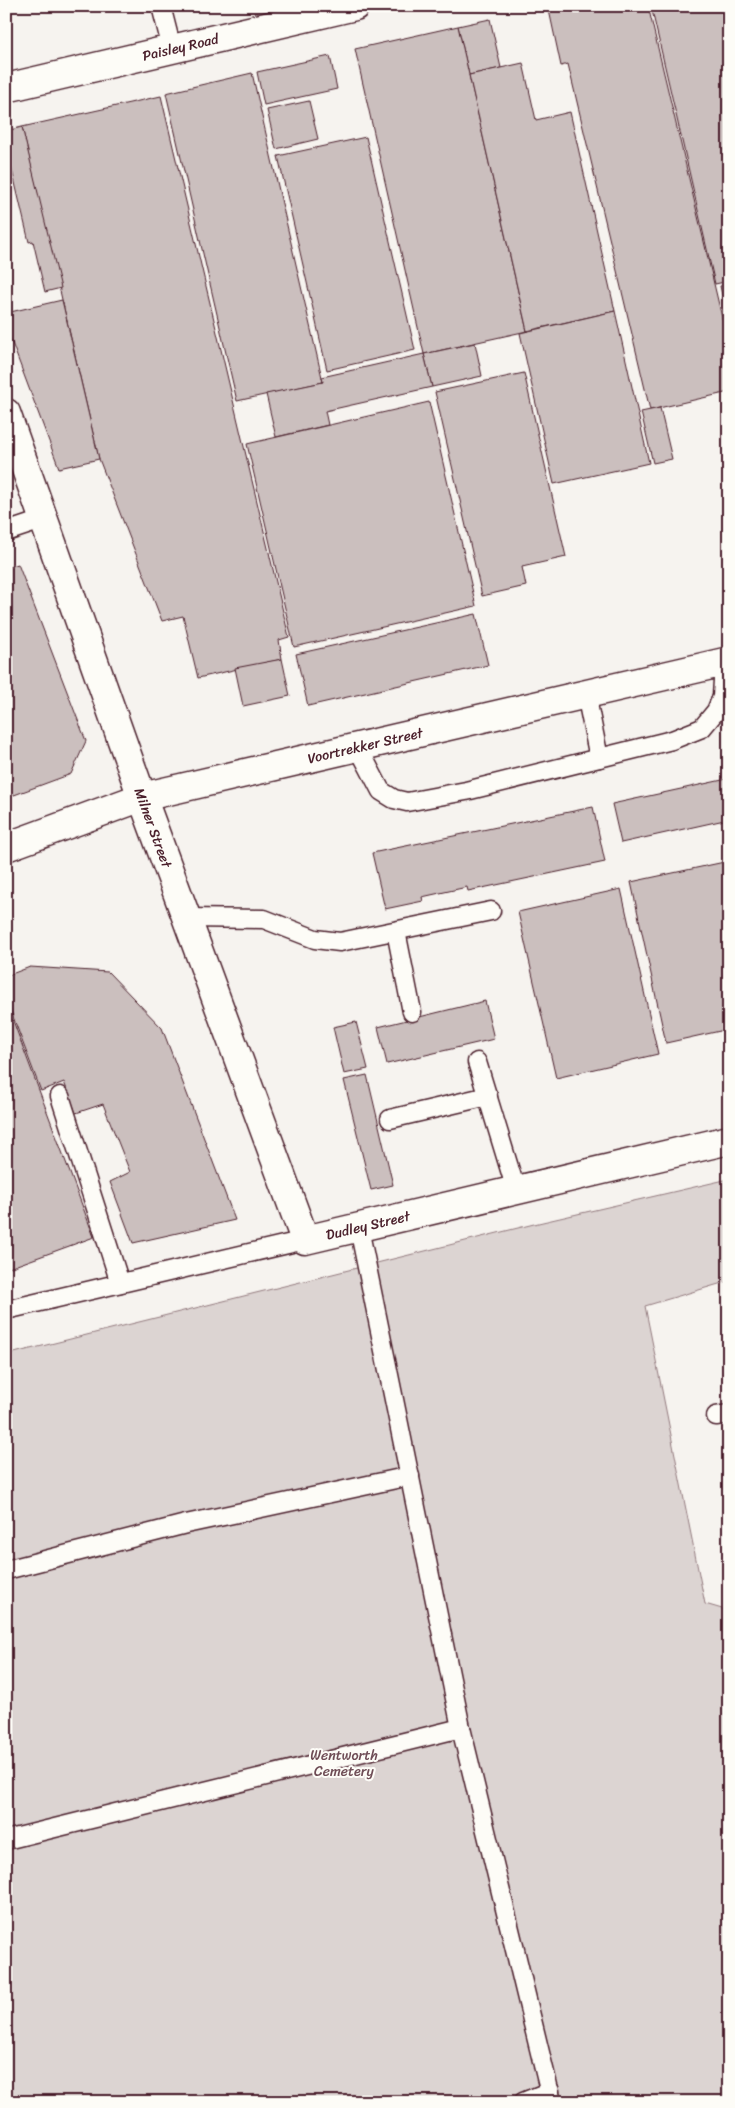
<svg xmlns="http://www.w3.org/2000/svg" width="735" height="2108" font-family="Sriracha,sans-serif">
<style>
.green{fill:#dcd4d2;stroke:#937a7e}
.building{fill:#cbbfbe;stroke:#4a1f2b}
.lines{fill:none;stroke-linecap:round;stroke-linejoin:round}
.service-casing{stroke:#4a1f2b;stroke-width:21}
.minor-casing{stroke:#4a1f2b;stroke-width:31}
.service{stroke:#fdfcf7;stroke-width:18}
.minor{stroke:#fdfcf7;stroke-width:28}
.labels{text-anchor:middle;stroke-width:4;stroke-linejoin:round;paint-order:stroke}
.street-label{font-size:14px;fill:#4a1f2b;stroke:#fdfcf7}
.park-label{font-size:14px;fill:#6e4c55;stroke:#fdfcf7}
</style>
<rect width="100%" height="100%" fill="#f6f3ef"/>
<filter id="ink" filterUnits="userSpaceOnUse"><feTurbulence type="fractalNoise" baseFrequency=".02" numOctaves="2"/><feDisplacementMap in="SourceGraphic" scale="10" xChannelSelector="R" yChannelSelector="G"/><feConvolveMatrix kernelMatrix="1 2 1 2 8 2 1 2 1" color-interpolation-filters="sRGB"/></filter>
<g filter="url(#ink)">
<path class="green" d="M729,1179V1281L645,1306L705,1604L729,1611V2102H6V1355L534,1224Z"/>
<g class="building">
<path d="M566,6H648L729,347V392L650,410L568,64L561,66L549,10Z"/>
<path d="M651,6H729V281L715,284Z"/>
<path d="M490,19L501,68L469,75L458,26Z"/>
<path d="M458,26L527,331L424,354L355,49Z"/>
<path d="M330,56L337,89L264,105L257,72Z"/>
<path d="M523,63L536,120L570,112L615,311L527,331L469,75Z"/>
<path d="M252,73L323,382L237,401L166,93Z"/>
<path d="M161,96L289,637L279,640L282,659L198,678L183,616L162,621L99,459L22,127Z"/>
<path d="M309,101L318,139L276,149L267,110Z"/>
<path d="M22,127L61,288L45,292L33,241L29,242L8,153L6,154V131Z"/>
<path d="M366,137L415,350L327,370L278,156Z"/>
<path d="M729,285V325L720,286Z"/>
<path d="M62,300L99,459L59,468L6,327V313Z"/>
<path d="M615,311L649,463L554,484L520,333Z"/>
<path d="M475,343L482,376L432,387L424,354Z"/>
<path d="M424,354L432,387L325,411L328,425L276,437L266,394L323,382L322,377Z"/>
<path d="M524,373L566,557L522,567L526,586L482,596L435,392Z"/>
<path d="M429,402L476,606L294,647L247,444Z"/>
<path d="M660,408L672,459L653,463L641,412Z"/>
<path d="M18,564L86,741L71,774L6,798V568Z"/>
<path d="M476,614L488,665L308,706L296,654Z"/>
<path d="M282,659L290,696L243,706L235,668Z"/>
<path d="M727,779L729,788V819L621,843L612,804Z"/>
<path d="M593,807L605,862L468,891L467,887L422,897L423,901L385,909L372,853Z"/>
<path d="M729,861V1029L666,1043L631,882Z"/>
<path d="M621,889L658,1054L556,1078L518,912Z"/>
<path d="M30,967L108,972L162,1028L235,1220L133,1243L110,1182L130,1172L103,1104L76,1113L64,1082L41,1091L6,998V976Z"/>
<path d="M485,1001L494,1039L387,1064L378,1027Z"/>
<path d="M6,1002L94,1237L6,1269Z"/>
<path d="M356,1022L368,1069L344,1074L333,1027Z"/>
<path d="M367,1075L393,1185L371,1190L344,1080Z"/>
</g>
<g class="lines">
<defs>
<g id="service">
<path d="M161,6L172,49"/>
<path d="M6,532L45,519"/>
<path d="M586,694L599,758"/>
<path d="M358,747L381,791L394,799L407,802L466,791L672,740L702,728L716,711L722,697L724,662"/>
<path d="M186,918L264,919L315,939L340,942L491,911"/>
<path d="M396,931L412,1012"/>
<path d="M477,1062L516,1190"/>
<path d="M60,1096L120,1283"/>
<path d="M390,1119L488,1096"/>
<path d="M359,1228L461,1728L552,2102"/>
<path d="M6,1310L305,1240"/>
<path d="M716,1416L729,1414"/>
<path d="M6,1570L186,1524L410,1476"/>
<path d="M6,1840L461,1728"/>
<path d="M523,2102L550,2091"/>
</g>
<g id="minor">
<path id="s1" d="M6,88L355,6"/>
<path id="s2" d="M6,413L142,797L305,1240L729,1140"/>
<path id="s3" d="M6,847L142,797L729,661"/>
</g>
</defs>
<use href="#service" class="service-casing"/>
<use href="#minor" class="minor-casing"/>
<use href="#service" class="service"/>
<use href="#minor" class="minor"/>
</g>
</g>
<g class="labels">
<g class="street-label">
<text dy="5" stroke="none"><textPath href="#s1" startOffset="179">Paisley Road</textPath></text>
<text dy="5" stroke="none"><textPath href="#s3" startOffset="374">Voortrekker Street</textPath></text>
<text dy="5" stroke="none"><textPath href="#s2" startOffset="440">Milner Street</textPath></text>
<text dy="5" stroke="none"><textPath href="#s2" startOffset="944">Dudley Street</textPath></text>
</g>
<g class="park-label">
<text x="344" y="1760">Wentworth<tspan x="344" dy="16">Cemetery</tspan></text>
</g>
</g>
<rect width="735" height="2108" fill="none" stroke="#fdfcf7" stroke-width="25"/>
<rect x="12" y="12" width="710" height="2083" fill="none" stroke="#4a1f2b" stroke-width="2" filter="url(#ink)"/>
</svg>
